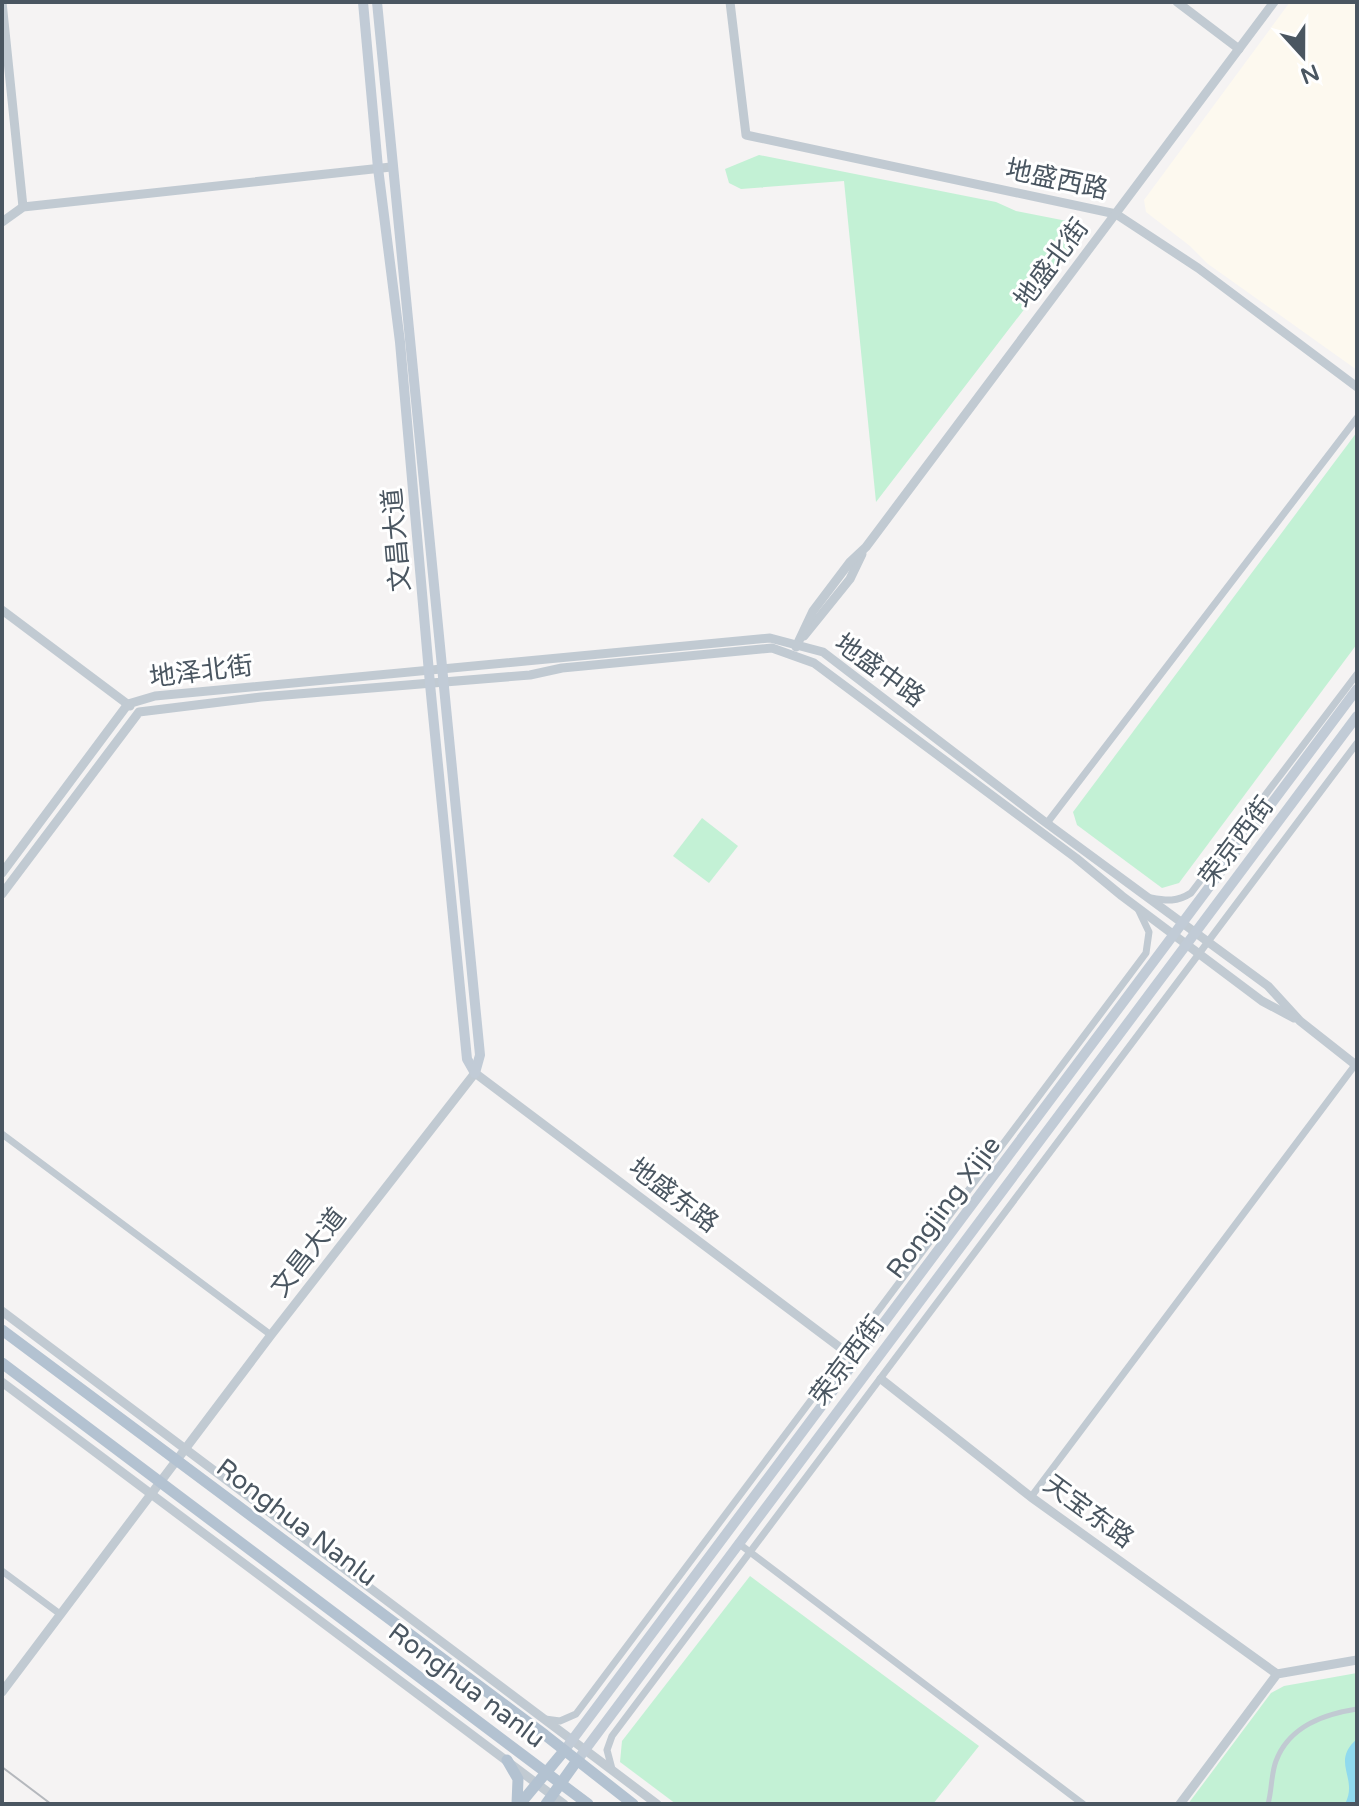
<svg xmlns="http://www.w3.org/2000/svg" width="1359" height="1806" font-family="'Varela Round','Noto Sans SC',sans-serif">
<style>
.commercial{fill:#fdf9ef}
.green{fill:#c3f1d5}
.water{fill:#90daee}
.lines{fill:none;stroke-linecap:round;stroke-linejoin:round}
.pedestrian{stroke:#c1cad2;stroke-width:5}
.minor{stroke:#c1cad2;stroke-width:7}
.tertiary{stroke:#c1cad2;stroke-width:9}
.secondary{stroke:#c1cbd6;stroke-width:10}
.primary{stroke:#b3c2d1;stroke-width:11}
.rail{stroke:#b5b8bd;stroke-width:2}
.labels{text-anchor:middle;stroke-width:6;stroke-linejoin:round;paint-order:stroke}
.street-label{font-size:26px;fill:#4a5661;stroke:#fff}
</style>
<rect width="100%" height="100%" fill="#f5f3f3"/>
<path class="commercial" d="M1290,2H1357V370L1208,264L1190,246L1146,212L1144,200Z"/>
<g class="green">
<path d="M759,155L996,202L1016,211L1072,222L1079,231V238L876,502L844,181L741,189L729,183L725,169Z"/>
<path d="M1357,432V644L1179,883L1162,888L1077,825L1073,812Z"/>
<path d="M702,818L738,846L709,883L673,856Z"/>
<path d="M750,1576L979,1746L933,1804H676L620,1762L622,1741Z"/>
<path d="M1357,1673V1804H1188L1271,1693L1284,1686Z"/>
</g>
<path class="water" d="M1357,1739V1804H1345C1359,1778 1330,1762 1357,1739Z"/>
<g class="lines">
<path class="pedestrian" d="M1268,1804C1272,1790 1271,1774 1276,1761C1289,1726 1324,1714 1357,1709"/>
<g class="minor">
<path d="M1047,823L1357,418"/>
<path d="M1151,898C1167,901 1177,902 1191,893L1357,674"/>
<path d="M2,1134L271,1335"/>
<path d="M1031,1497L1355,1065"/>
<path d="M738,1543L1083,1804"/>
<path d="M2,1571L60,1614"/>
<path d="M545,1719L560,1721L576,1714L1146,953L1149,932L1139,911"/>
<path d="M612,1769L607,1750L612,1736L1357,743"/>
</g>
<g class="tertiary">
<path d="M2,2L23,207"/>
<path d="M730,2L746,135L1116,214L1198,268L1357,387"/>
<path d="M1177,2L1239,49"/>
<path d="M2,222L23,207L391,167"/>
<path d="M2,610L130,706"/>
<path d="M804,636L850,579L862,554"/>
<path d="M796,647L813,611L850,562L866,547L1274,2"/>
<path d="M2,873L128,704L155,696L770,638L823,652L1041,819L1268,986L1300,1021L1357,1066"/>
<path d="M2,894L139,712L261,697L530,675L562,668L772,648L814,663L1076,858L1122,896L1262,1001L1294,1018"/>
<path d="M2,1311L657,1804"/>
<path d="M881,1379L1031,1497L1277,1674"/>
<path d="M2,1382L564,1804"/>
<path d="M2,1692L271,1335L475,1073L846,1352"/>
<path d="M1180,1804L1277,1674L1357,1660"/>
</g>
<g class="secondary">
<path d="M363,2L378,168L400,342L430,684L467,1059L475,1073"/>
<path d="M377,2L480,1055L475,1073"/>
<path d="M564,1751L1357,689"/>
<path d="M576,1762L1357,716"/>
</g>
<g class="primary">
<path d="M2,1330L545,1735L633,1804"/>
<path d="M2,1363L588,1804"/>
<path d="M507,1760L518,1779L517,1804"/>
<path d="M520,1804L564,1751"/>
<path d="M546,1804L576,1762"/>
</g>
<path class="rail" d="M2,1767L51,1804"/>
</g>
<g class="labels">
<g class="street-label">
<text transform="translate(1057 179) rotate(12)" y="9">地盛西路</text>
<text transform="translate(1051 263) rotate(-53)" y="9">地盛北街</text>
<text transform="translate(396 540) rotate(-95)" y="9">文昌大道</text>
<text transform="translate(880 670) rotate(36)" y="9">地盛中路</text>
<text transform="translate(201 671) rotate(-7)" y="9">地泽北街</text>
<text transform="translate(1236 841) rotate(-53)" y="9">荣京西街</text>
<text transform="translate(674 1195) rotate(37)" y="9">地盛东路</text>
<text transform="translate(943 1207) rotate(-53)" y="9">Rongjing Xijie</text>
<text transform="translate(308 1252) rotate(-52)" y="9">文昌大道</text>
<text transform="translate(847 1360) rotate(-53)" y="9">荣京西街</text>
<text transform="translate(1089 1511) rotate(36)" y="9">天宝东路</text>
<text transform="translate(297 1522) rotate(37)" y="9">Ronghua Nanlu</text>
<text transform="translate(467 1685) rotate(37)" y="9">Ronghua nanlu</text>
</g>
</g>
<rect width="1359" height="1806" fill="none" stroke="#4a5661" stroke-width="8"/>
<g transform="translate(1303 56) rotate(159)" stroke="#ffffff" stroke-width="6" paint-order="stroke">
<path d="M0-6L14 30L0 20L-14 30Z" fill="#4a5661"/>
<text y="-12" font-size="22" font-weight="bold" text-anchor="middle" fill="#4a5661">N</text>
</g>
</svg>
